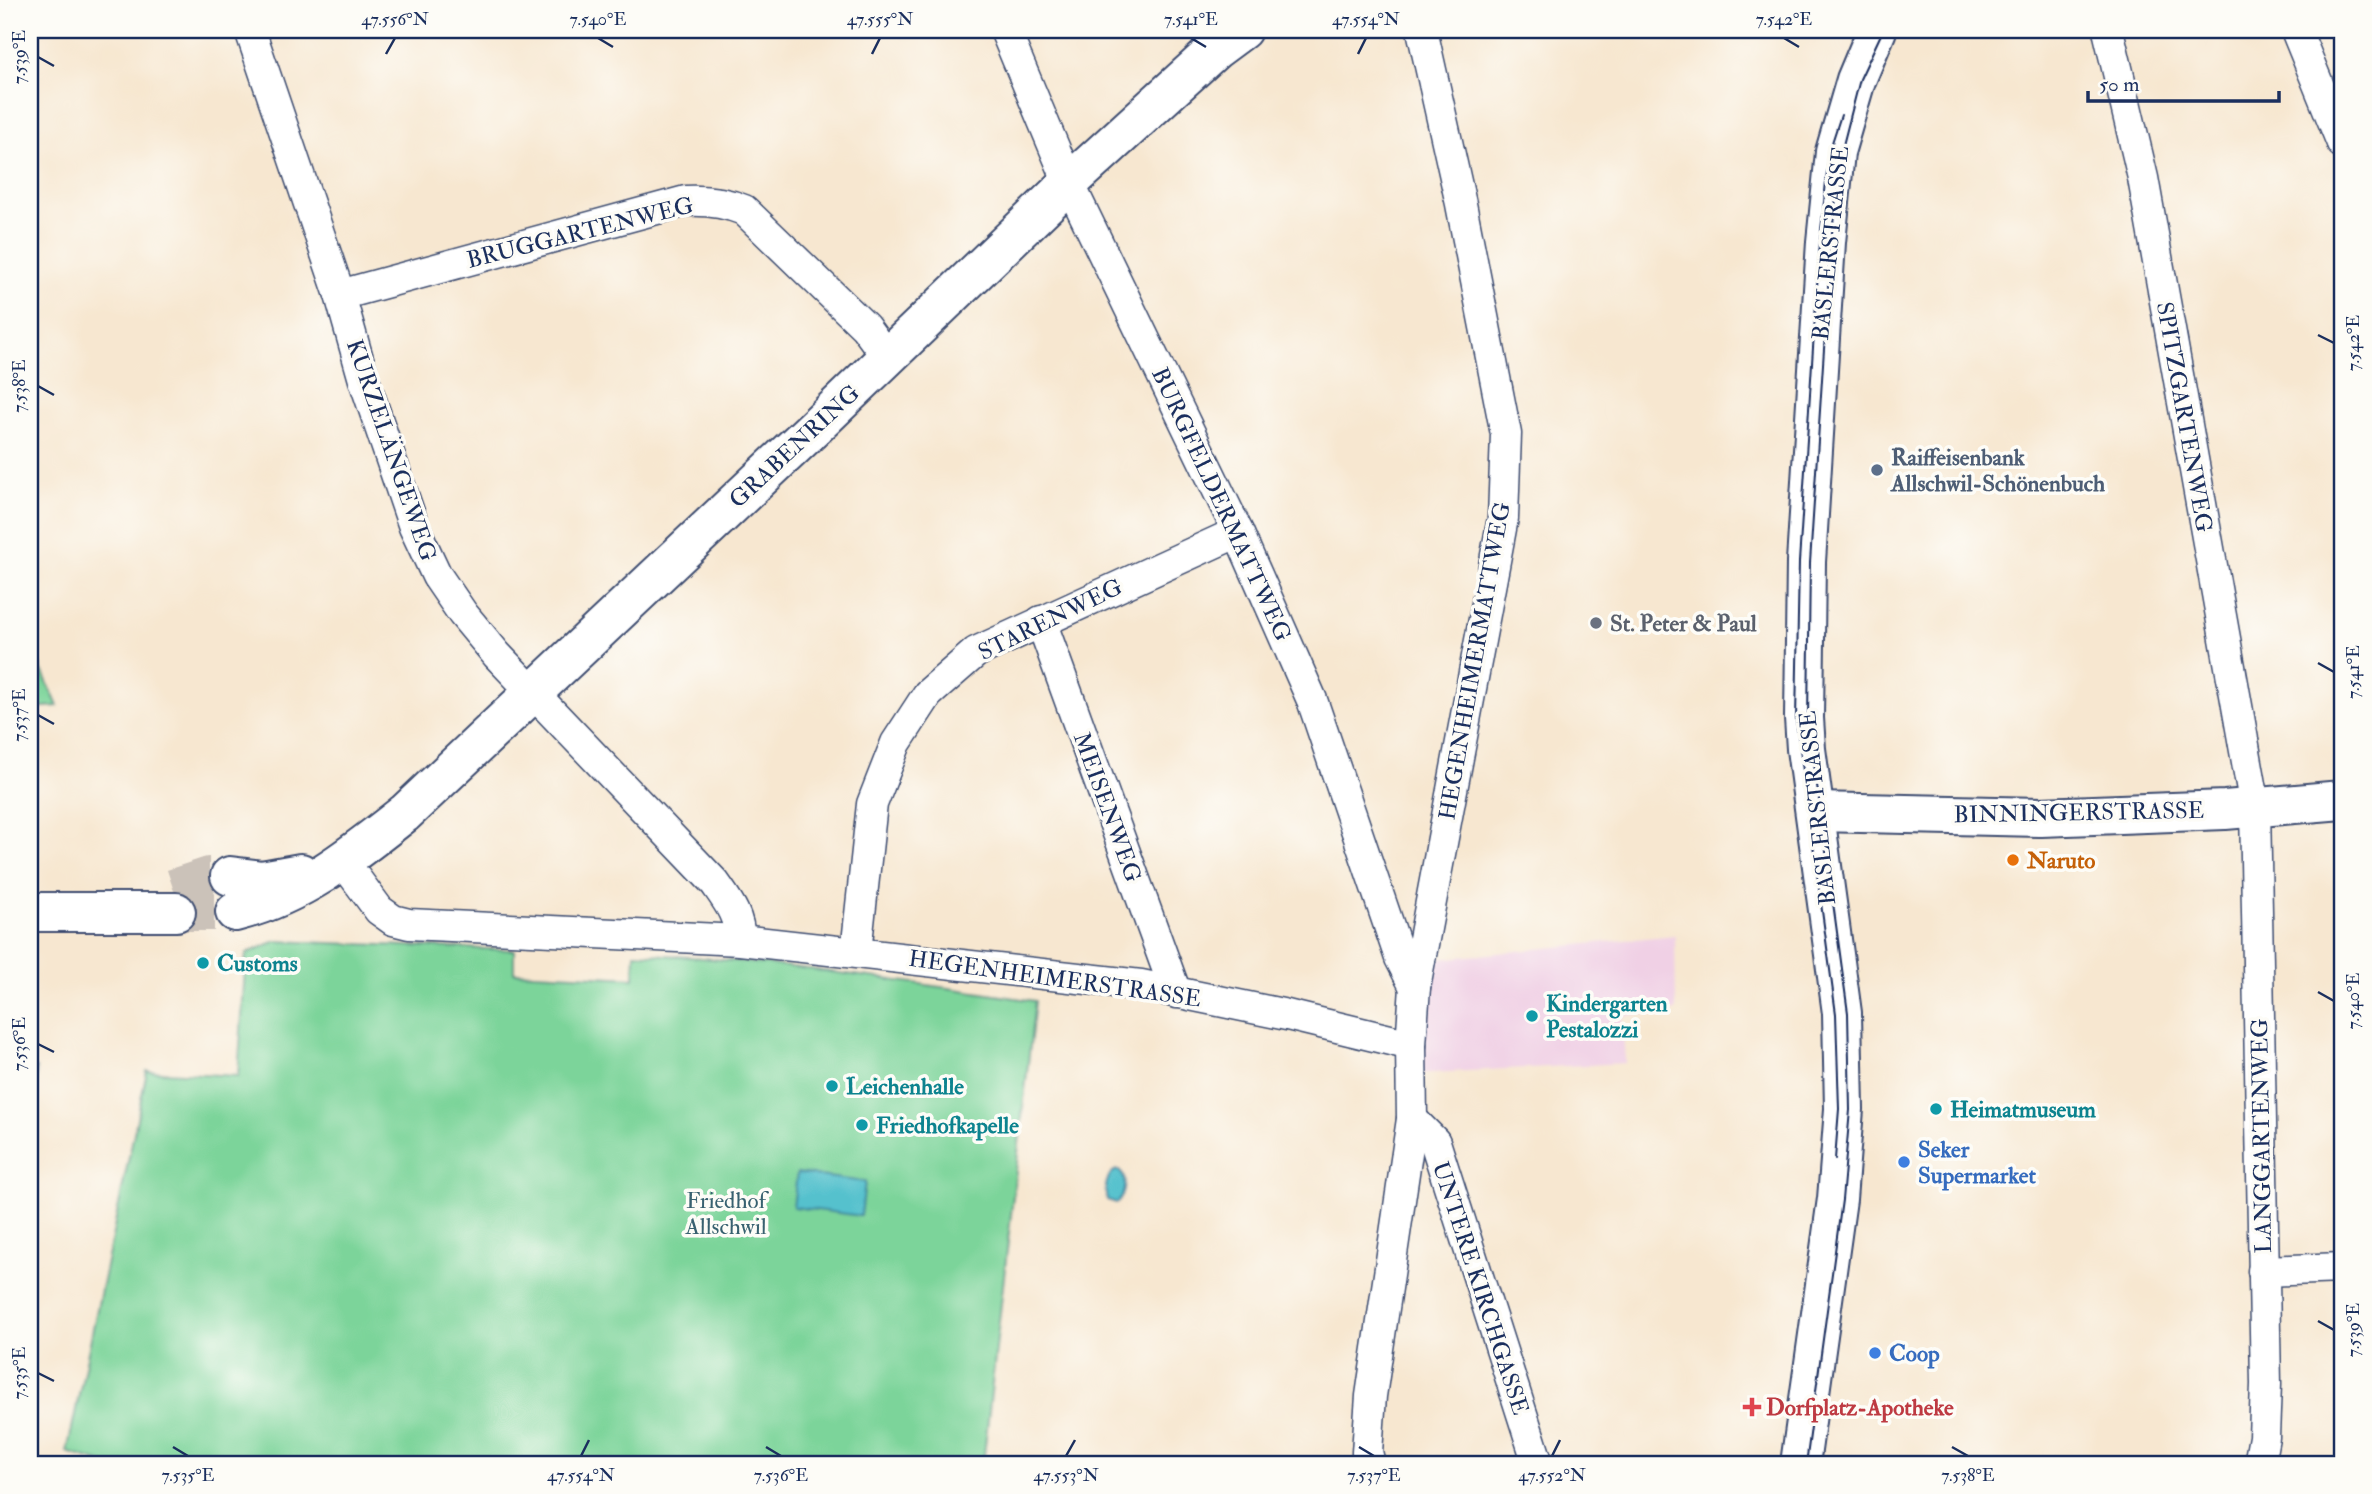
<svg xmlns="http://www.w3.org/2000/svg" width="2372" height="1494" font-family="'IM FELL Double Pica',serif">
<style>
.built{fill:#f0d0e5}
.green{fill:#7bd49a;stroke:#4b827c;stroke-width:2}
.water{fill:#54c1cd;stroke:#387896;stroke-width:2}
.lines{fill:none;stroke-linecap:round;stroke-linejoin:round}
.secondary-tunnel{stroke:#cbc2b9;stroke-width:38;stroke-dasharray:38 19;stroke-linecap:butt}
.street-casing{stroke:#3c4b6f;stroke-width:33}
.secondary-casing{stroke:#3c4b6f;stroke-width:42}
.street{stroke:#fff;stroke-width:30}
.secondary{stroke:#fff;stroke-width:38}
.tram{stroke:#1b2f5e;stroke-width:2}
.ticks{fill:none;stroke:#1b2f5e;stroke-width:2.5}
.service-dot{fill:#5c6f8a;stroke:#fdfcf7;stroke-width:2.5}
.worship-dot{fill:#6b7280;stroke:#fdfcf7;stroke-width:2.5}
.food-dot{fill:#e8710a;stroke:#fdfcf7;stroke-width:2.5}
.culture-dot{fill:#0f9aa8;stroke:#fdfcf7;stroke-width:2.5}
.shop-dot{fill:#3f7fe0;stroke:#fdfcf7;stroke-width:2.5}
.health-dot{fill:#e0444e;stroke:#fdfcf7;stroke-width:2.5}
.labels{text-anchor:middle;stroke-width:7;stroke-linejoin:round;paint-order:stroke}
.street-label{font-size:23px;fill:#1b2f5e;stroke:#fdfcf7}
.service-label{font-size:23px;font-weight:bold;fill:#4e5e75;stroke:#fdfcf7;text-anchor:start}
.worship-label{font-size:23px;font-weight:bold;fill:#5b616d;stroke:#fdfcf7;text-anchor:start}
.food-label{font-size:23px;font-weight:bold;fill:#c56008;stroke:#fdfcf7;text-anchor:start}
.culture-label{font-size:23px;font-weight:bold;fill:#0d838f;stroke:#fdfcf7;text-anchor:start}
.shop-label{font-size:23px;font-weight:bold;fill:#366cbe;stroke:#fdfcf7;text-anchor:start}
.park-label{font-size:23px;fill:#386170;stroke:#fdfcf7}
.health-label{font-size:23px;font-weight:bold;fill:#be3a42;stroke:#fdfcf7;text-anchor:start}
.neatline{fill:none;stroke:#1b2f5e;stroke-width:2.5}
.ticks-label{font-size:18px;text-anchor:middle;fill:#1b2f5e}
</style>
<rect width="100%" height="100%" fill="#fdfcf7"/>
<filter id="ink" filterUnits="userSpaceOnUse"><feTurbulence type="fractalNoise" baseFrequency=".0143" numOctaves="2"/><feDisplacementMap in="SourceGraphic" scale="14" xChannelSelector="R" yChannelSelector="G"/><feConvolveMatrix kernelMatrix="1 2 1 2 8 2 1 2 1" color-interpolation-filters="sRGB"/></filter>
<filter id="wash" filterUnits="userSpaceOnUse"><feTurbulence type="fractalNoise" baseFrequency=".00686" numOctaves="4" result="noise"/><feDisplacementMap in="SourceGraphic" scale="28" xChannelSelector="R" yChannelSelector="G"/><feGaussianBlur stdDeviation="1.57" result="paint"/><feColorMatrix in="noise" values="0 0 0 0 0 0 0 0 0 0 0 0 0 0 0 0 0 1.4 0 .05"/><feComposite in="paint" operator="in"/></filter>
<g filter="url(#wash)">
<rect width="100%" height="100%" fill="#f7e7d0"/>
<path class="built" d="M1675,935L1676,1011L1622,1016L1625,1063L1411,1074L1420,961Z"/>
<g class="green">
<path d="M30,644L58,706L30,708Z"/>
<path d="M276,941L514,950V972L634,978L635,953C769,961 903,981 1035,1001L983,1464H106L67,1452L147,1071L238,1076L246,954Z"/>
</g>
<g class="water">
<path d="M30,1068H36L37,1108H30Z"/>
<path d="M1117,1170C1129,1175 1125,1195 1117,1203L1107,1200C1104,1191 1106,1173 1117,1170Z"/>
<path d="M797,1173L865,1182L861,1216L793,1207Z"/>
</g>
</g>
<g filter="url(#ink)">
<g class="lines">
<g class="secondary-tunnel">
<path d="M173,888L209,876H230"/>
<path d="M176,912H235"/>
</g>
<defs>
<g id="street">
<path d="M250,30L340,295L364,380L398,480L414,527L437,576L463,614L497,655L715,883C729,903 739,915 740,940"/>
<path d="M1005,30L1069,183L1238,532L1312,700L1400,958L1415,987"/>
<path d="M2108,30L2143,178L2255,807L2266,1384L2264,1437L2259,1464"/>
<path d="M2296,30L2342,143"/>
<path d="M340,295L686,201C707,200 724,202 744,210L865,327L887,357"/>
<path d="M1041,621L1176,993"/>
<path d="M343,861L379,910L393,920L409,924L740,940L1141,985L1287,1015L1411,1045"/>
<path d="M856,952L872,804L896,743L928,694L976,652L1238,532"/>
<path d="M1412,1119L1435,1142L1538,1464"/>
<path d="M2263,1271L2342,1268"/>
<path d="M1370,1464L1367,1452L1371,1396L1412,1119L1411,1045L1415,987L1503,518L1506,434L1461,204L1422,30"/>
</g>
<g id="secondary">
<path d="M1816,812L2041,817L2225,810L2342,800"/>
<path d="M230,876L262,880L301,873"/>
<path d="M30,912H176"/>
<path d="M235,912C301,896 352,855 405,813L816,426L1069,183L1215,50L1242,30"/>
<path d="M1800,1464L1837,1199L1844,1109L1842,1013L1806,749L1804,718L1806,562L1826,242L1835,152L1856,80L1877,30"/>
</g>
</defs>
<use href="#street" class="street-casing"/>
<use href="#secondary" class="secondary-casing"/>
<use href="#street" class="street"/>
<use href="#secondary" class="secondary"/>
<g class="tram">
<path d="M1835,1159L1839,1109L1836,1014L1796,719L1799,562L1820,241L1829,152L1841,115"/>
<path d="M1806,1464L1842,1200L1850,1110L1848,1013L1808,719L1810,563L1831,242L1841,153L1860,79L1883,30"/>
</g>
</g>
</g>
<path class="ticks" d="M598,38L613,47M1191,38L1206,47M1784,38L1799,47M386,54L395,38M872,54L880,38M1358,54L1366,38M38,57L54,66M2318,335L2334,343M38,386L54,395M2318,663L2334,672M38,715L54,724M2318,992L2334,1001M38,1044L54,1052M2318,1321L2334,1330M38,1373L54,1381M173,1447L188,1456M766,1447L781,1456M1359,1447L1374,1456M1952,1447L1968,1456M581,1456L589,1440M1066,1456L1075,1440M1552,1456L1560,1440"/>
<circle class="service-dot" cx="1877" cy="470" r="7"/>
<circle class="worship-dot" cx="1596" cy="623" r="7"/>
<circle class="food-dot" cx="2013" cy="860" r="7"/>
<g class="culture-dot">
<circle cx="203" cy="963" r="7"/>
<circle cx="1532" cy="1016" r="7"/>
<circle cx="832" cy="1086" r="7"/>
<circle cx="1936" cy="1109" r="7"/>
<circle cx="862" cy="1125" r="7"/>
</g>
<g class="shop-dot">
<circle cx="1904" cy="1162" r="7"/>
<circle cx="1875" cy="1353" r="7"/>
</g>
<path class="health-dot" d="M1748.5 1396.5h7v7h7v7h-7v7h-7v-7h-7v-7h7z"/>
<g class="labels">
<g class="street-label">
<text transform="translate(580 232) rotate(-14)" y="8">BRUGGARTENWEG</text>
<text transform="translate(1830 243) rotate(-84)" y="8">BASLERSTRASSE</text>
<text transform="translate(2185 417) rotate(80)" y="8">SPITZGARTENWEG</text>
<text transform="translate(794 446) rotate(-43)" y="8">GRABENRING</text>
<text transform="translate(392 450) rotate(71)" y="8">KURZELÄNGEWEG</text>
<text transform="translate(1222 504) rotate(65)" y="8">BURGFELDERMATTWEG</text>
<text transform="translate(1050 619) rotate(-26)" y="8">STARENWEG</text>
<text transform="translate(1474 661) rotate(-80)" y="8">HEGENHEIMERMATTWEG</text>
<text transform="translate(1108 807) rotate(70)" y="8">MEISENWEG</text>
<text transform="translate(1817 808) rotate(-96)" y="8">BASLERSTRASSE</text>
<text transform="translate(2079 812) rotate(-1)" y="8">BINNINGERSTRASSE</text>
<text transform="translate(1055 978) rotate(8)" y="8">HEGENHEIMERSTRASSE</text>
<text transform="translate(2261 1136) rotate(-91)" y="8">LANGGARTENWEG</text>
<text transform="translate(1481 1288) rotate(72)" y="8">UNTERE KIRCHGASSE</text>
</g>
<g class="service-label">
<text x="1891" y="465">Raiffeisenbank<tspan x="1891" dy="26">Allschwil-Schönenbuch</tspan></text>
</g>
<g class="worship-label">
<text x="1610" y="631">St. Peter &amp; Paul</text>
</g>
<g class="food-label">
<text x="2027" y="868">Naruto</text>
</g>
<g class="culture-label">
<text x="217" y="971">Customs</text>
<text x="1546" y="1011">Kindergarten<tspan x="1546" dy="26">Pestalozzi</tspan></text>
<text x="846" y="1094">Leichenhalle</text>
<text x="1950" y="1117">Heimatmuseum</text>
<text x="876" y="1133">Friedhofkapelle</text>
</g>
<g class="shop-label">
<text x="1918" y="1157">Seker<tspan x="1918" dy="26">Supermarket</tspan></text>
<text x="1889" y="1361">Coop</text>
</g>
<g class="park-label">
<text x="726" y="1208">Friedhof<tspan x="726" dy="26">Allschwil</tspan></text>
</g>
<g class="health-label">
<text x="1766" y="1415">Dorfplatz-Apotheke</text>
</g>
</g>
<rect width="2372" height="1494" fill="none" stroke="#fdfcf7" stroke-width="77"/>
<path d="M2088 91v10h191v-10" fill="none" stroke="#1b2f5e" stroke-width="3.5"/>
<text x="2099" y="91" font-size="21" fill="#1b2f5e" stroke="#fdfcf7" stroke-width="5" paint-order="stroke">50 m</text>
<rect x="38" y="38" width="2296" height="1418" class="neatline"/>
<g class="ticks-label">
<text x="395" y="25">47.556°N</text>
<text x="598" y="25">7.540°E</text>
<text x="880" y="25">47.555°N</text>
<text x="1191" y="25">7.541°E</text>
<text x="1366" y="25">47.554°N</text>
<text x="1784" y="25">7.542°E</text>
<text transform="translate(19 57) rotate(-90)" y="6">7.539°E</text>
<text transform="translate(2353 343) rotate(-90)" y="6">7.542°E</text>
<text transform="translate(19 386) rotate(-90)" y="6">7.538°E</text>
<text transform="translate(2353 672) rotate(-90)" y="6">7.541°E</text>
<text transform="translate(19 715) rotate(-90)" y="6">7.537°E</text>
<text transform="translate(2353 1001) rotate(-90)" y="6">7.540°E</text>
<text transform="translate(19 1044) rotate(-90)" y="6">7.536°E</text>
<text transform="translate(2353 1330) rotate(-90)" y="6">7.539°E</text>
<text transform="translate(19 1373) rotate(-90)" y="6">7.535°E</text>
<text x="188" y="1481">7.535°E</text>
<text x="581" y="1481">47.554°N</text>
<text x="781" y="1481">7.536°E</text>
<text x="1066" y="1481">47.553°N</text>
<text x="1374" y="1481">7.537°E</text>
<text x="1552" y="1481">47.552°N</text>
<text x="1968" y="1481">7.538°E</text>
</g>
</svg>
